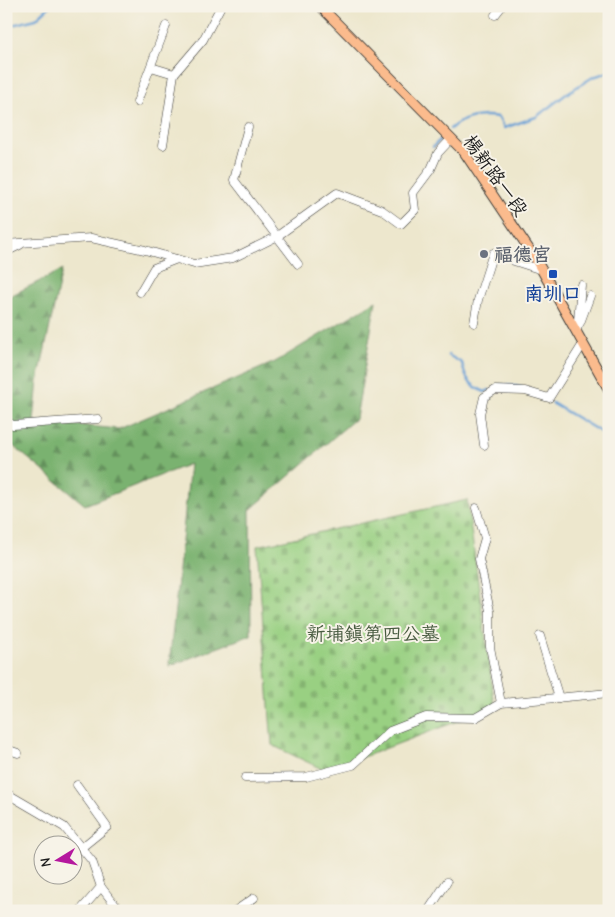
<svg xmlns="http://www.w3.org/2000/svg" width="615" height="917" font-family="'Comic Neue','LXGW WenKai TC',sans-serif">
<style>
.forest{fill:url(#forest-firs);stroke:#4b6746}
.cemetery{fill:url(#cemetery-stones);stroke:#5a764f}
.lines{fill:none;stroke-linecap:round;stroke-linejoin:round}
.stream{stroke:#68a0d6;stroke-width:2.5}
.minor-casing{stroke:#3b3a37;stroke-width:9}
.major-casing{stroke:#3b3a37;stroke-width:11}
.minor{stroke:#fff;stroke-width:8}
.major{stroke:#fbbb8d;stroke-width:9}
.worship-dot{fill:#6b7280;stroke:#f7f3e8;stroke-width:2}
.transit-dot{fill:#1a4fb4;stroke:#f7f3e8;stroke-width:2}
.labels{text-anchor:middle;stroke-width:4;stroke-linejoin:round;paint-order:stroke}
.street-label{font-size:19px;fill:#1c1c1c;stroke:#f7f3e8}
.worship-label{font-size:19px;font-weight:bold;fill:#5b616d;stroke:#f7f3e8;text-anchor:start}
.transit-label{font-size:19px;font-weight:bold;fill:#164399;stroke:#f7f3e8}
.park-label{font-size:19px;fill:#485b40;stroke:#f7f3e8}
</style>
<defs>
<pattern id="forest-firs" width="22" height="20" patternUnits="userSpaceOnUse" patternTransform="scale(1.25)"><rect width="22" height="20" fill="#7ab270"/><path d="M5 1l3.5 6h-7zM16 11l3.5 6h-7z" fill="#63905b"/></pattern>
<pattern id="cemetery-stones" width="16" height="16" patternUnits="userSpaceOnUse" patternTransform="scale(1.25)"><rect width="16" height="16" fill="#99d082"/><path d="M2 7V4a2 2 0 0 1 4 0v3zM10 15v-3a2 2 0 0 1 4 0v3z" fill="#83b270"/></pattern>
</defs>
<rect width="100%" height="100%" fill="#f7f3e8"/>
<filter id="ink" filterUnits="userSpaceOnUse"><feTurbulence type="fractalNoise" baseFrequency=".02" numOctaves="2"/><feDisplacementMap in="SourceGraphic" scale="10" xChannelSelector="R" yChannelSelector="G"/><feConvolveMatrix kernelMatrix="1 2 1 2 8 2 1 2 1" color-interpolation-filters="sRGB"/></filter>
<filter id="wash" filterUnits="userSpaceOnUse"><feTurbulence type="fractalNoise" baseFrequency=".0096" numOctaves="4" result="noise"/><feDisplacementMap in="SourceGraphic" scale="20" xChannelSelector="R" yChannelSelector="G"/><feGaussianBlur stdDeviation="1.12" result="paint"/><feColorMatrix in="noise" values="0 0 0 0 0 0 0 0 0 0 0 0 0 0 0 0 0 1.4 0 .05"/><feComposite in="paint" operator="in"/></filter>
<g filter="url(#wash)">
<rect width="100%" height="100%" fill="#ede7cd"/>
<path class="forest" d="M62,270L38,381L34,421L119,429L275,362L376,301L356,418L250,510L251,635L169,666L190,464L85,505L6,440V298Z"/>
<path class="cemetery" d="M467,500L495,707L326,771L272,745L257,546Z"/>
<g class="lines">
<g class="stream">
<path d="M6,29L12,25L36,19L50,6"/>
<path d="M450,129C463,117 482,114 498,117L504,128L536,117L569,92L593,77L609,72"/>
<path d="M433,147L441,139"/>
<path d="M448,355L462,363C465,378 470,386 485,392L489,390"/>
<path d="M497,387L502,385L521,387"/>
<path d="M552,403L609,437"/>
</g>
</g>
</g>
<g filter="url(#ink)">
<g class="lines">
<defs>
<g id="minor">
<path d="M495,15L502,6"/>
<path d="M151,67L174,74"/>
<path d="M137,102L166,26"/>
<path d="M248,127L234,180L298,264"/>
<path d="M163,145L174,74L203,40L221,6"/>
<path d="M6,244L91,238L145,250L194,264L233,258L276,237L337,193L382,210L401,224L415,210L413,193L431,169L438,153L451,139"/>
<path d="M6,252L20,245"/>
<path d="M140,292L154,268L177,259"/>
<path d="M474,323L478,300L493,253L502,252L514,261L542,270"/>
<path d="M580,323L590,296"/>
<path d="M577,332L581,285"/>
<path d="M6,421L13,425L98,419"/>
<path d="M484,445L480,414L484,397L495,390L525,391L549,398L583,344"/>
<path d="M476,508L485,538L479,559L490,611V647L501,703"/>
<path d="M540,636L559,698"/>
<path d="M6,749L18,753"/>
<path d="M245,778L306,777L353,765L390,731L426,717L475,718L501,703L609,693"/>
<path d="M77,785L107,827L81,848"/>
<path d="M6,793L64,827L92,861L101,887L116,906L123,911"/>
<path d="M80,911L101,887"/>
<path d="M235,911L254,898"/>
<path d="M428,911L447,882"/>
</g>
<path id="major" d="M320,6L464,152L535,258L609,390"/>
</defs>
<use href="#minor" class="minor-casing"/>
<use href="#major" class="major-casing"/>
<use href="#minor" class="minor"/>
<use href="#major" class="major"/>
</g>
</g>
<circle class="worship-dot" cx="484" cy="254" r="5"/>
<rect class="transit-dot" x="548" y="269" width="10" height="10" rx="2.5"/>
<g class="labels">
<g class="street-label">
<text transform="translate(496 175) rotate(54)" y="7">楊新路一段</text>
</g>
<g class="worship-label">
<text x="494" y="261">福德宫</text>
</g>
<g class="transit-label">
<text x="553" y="300">南圳口</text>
</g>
<g class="park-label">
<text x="373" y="640">新埔鎮第四公墓</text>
</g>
</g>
<rect width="615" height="917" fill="none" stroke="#f7f3e8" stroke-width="25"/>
<g transform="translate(58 860) rotate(260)"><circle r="24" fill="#f7f3e8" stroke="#9f9d96"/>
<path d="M0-4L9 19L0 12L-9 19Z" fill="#b5179e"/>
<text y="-8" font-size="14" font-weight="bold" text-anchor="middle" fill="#1c1c1c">N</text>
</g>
</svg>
